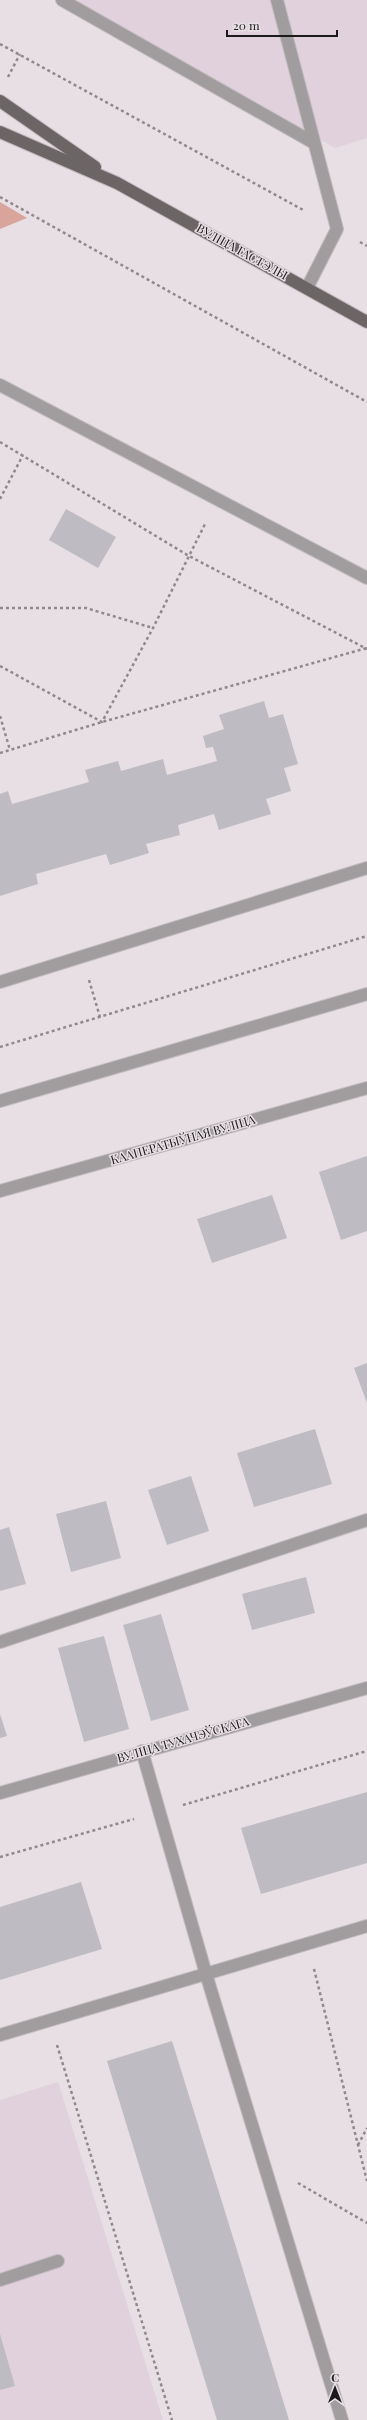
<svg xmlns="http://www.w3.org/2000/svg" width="367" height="2420" font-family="'Playfair Display',serif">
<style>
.built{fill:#e0d1dc}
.green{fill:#d9a49c}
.building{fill:#bfbbc2}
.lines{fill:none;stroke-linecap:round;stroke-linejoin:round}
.minor-casing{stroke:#c2bbc0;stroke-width:14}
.major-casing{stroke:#c2bbc0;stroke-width:14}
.path{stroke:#8f898d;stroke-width:2.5;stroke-dasharray:3 3;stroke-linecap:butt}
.minor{stroke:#a19d9e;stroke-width:12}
.major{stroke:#6c6566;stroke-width:12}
.labels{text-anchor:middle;stroke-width:3;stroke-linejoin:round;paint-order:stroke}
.street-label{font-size:12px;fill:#1c191b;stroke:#e7dfe4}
</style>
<rect width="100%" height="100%" fill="#e7dfe4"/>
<g class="built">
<path d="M75,0H367V138L335,148Z"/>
<path d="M58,2082L163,2420H0V2100Z"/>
</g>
<path class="green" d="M0,202L27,218L0,229Z"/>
<g class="building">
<path d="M66,509L116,537L98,568L49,540Z"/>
<path d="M264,701L269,718L283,714L298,764L284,768L291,791L266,799L271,814L219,830L214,814L178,825L180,835L146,844L149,853L110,865L106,854L36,874L38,884L0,896V794L8,791L12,804L89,782L85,770L118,761L121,771L163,759L167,775L217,761L213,747L206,748L203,736L224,729L219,715Z"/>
<path d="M367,1156V1231L341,1240L319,1172Z"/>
<path d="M272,1195L287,1238L212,1263L197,1219Z"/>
<path d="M367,1363V1403L354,1368Z"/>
<path d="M315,1429L332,1484L254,1507L237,1453Z"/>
<path d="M191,1476L209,1531L167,1545L148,1490Z"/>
<path d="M106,1501L121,1558L71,1572L56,1514Z"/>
<path d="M9,1527L26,1584L0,1591V1530Z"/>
<path d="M306,1577L315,1613L252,1630L242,1594Z"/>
<path d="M161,1614L189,1710L151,1721L123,1625Z"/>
<path d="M104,1636L129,1729L84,1742L58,1648Z"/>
<path d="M0,1714L7,1736L0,1738Z"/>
<path d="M367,1792V1863L261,1894L241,1828Z"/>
<path d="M81,1882L102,1949L0,1980V1907Z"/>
<path d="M172,2041L236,2247L289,2420H217L107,2061Z"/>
<path d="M0,2334L15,2386L0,2390Z"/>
</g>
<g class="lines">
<defs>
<g id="minor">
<path d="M62,0L314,143"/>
<path d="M277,0L337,229L307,288"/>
<path d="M0,385L367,578"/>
<path d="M0,982L367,868"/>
<path d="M0,1101L367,994"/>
<path d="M0,1191L367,1088"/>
<path d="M0,1642L367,1520"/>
<path d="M142,1751L206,1974L342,2420"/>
<path d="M0,1793L367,1688"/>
<path d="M0,2035L367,1926"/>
<path d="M0,2280L58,2261"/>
</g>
<g id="major">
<path d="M0,101L95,167"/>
<path d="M0,132L117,183L367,322"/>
</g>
</defs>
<use href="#minor" class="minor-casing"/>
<use href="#major" class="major-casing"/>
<g class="path">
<path d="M0,44L305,211"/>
<path d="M8,77L20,54"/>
<path d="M0,197L367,402"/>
<path d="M360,242L367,246"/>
<path d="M0,442L189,556L367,649"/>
<path d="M0,499L23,455"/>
<path d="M0,608H86L153,628"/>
<path d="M0,666L102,722L153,628L206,522"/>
<path d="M0,716L10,750"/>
<path d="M0,753L102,722L367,648"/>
<path d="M89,980L100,1017"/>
<path d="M0,1047L367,936"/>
<path d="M183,1805L367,1751"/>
<path d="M0,1857L134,1819"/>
<path d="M314,1969L367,2181"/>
<path d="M57,2045L172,2420"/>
<path d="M358,2145L367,2128"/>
<path d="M298,2183L367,2223"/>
</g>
<use href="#minor" class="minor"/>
<use href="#major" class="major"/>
</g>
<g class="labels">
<g class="street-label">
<text transform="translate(242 252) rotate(29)" y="4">ВУЛІЦА ГАСТЭЛЫ</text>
<text transform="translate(183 1140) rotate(-16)" y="4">КААПЕРАТЫЎНАЯ ВУЛІЦА</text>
<text transform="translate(183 1740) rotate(-16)" y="4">ВУЛІЦА ТУХАЧЭЎСКАГА</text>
</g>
</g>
<g transform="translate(335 2388)" stroke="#e7dfe4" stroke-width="3" paint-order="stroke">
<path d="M0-3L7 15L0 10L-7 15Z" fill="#1c191b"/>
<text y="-6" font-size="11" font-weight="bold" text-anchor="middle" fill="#1c191b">С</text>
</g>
<path d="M227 30v6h110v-6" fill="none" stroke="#1c191b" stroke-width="2"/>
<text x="233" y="30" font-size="12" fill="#1c191b" stroke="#e7dfe4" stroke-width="3" paint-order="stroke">20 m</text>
</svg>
